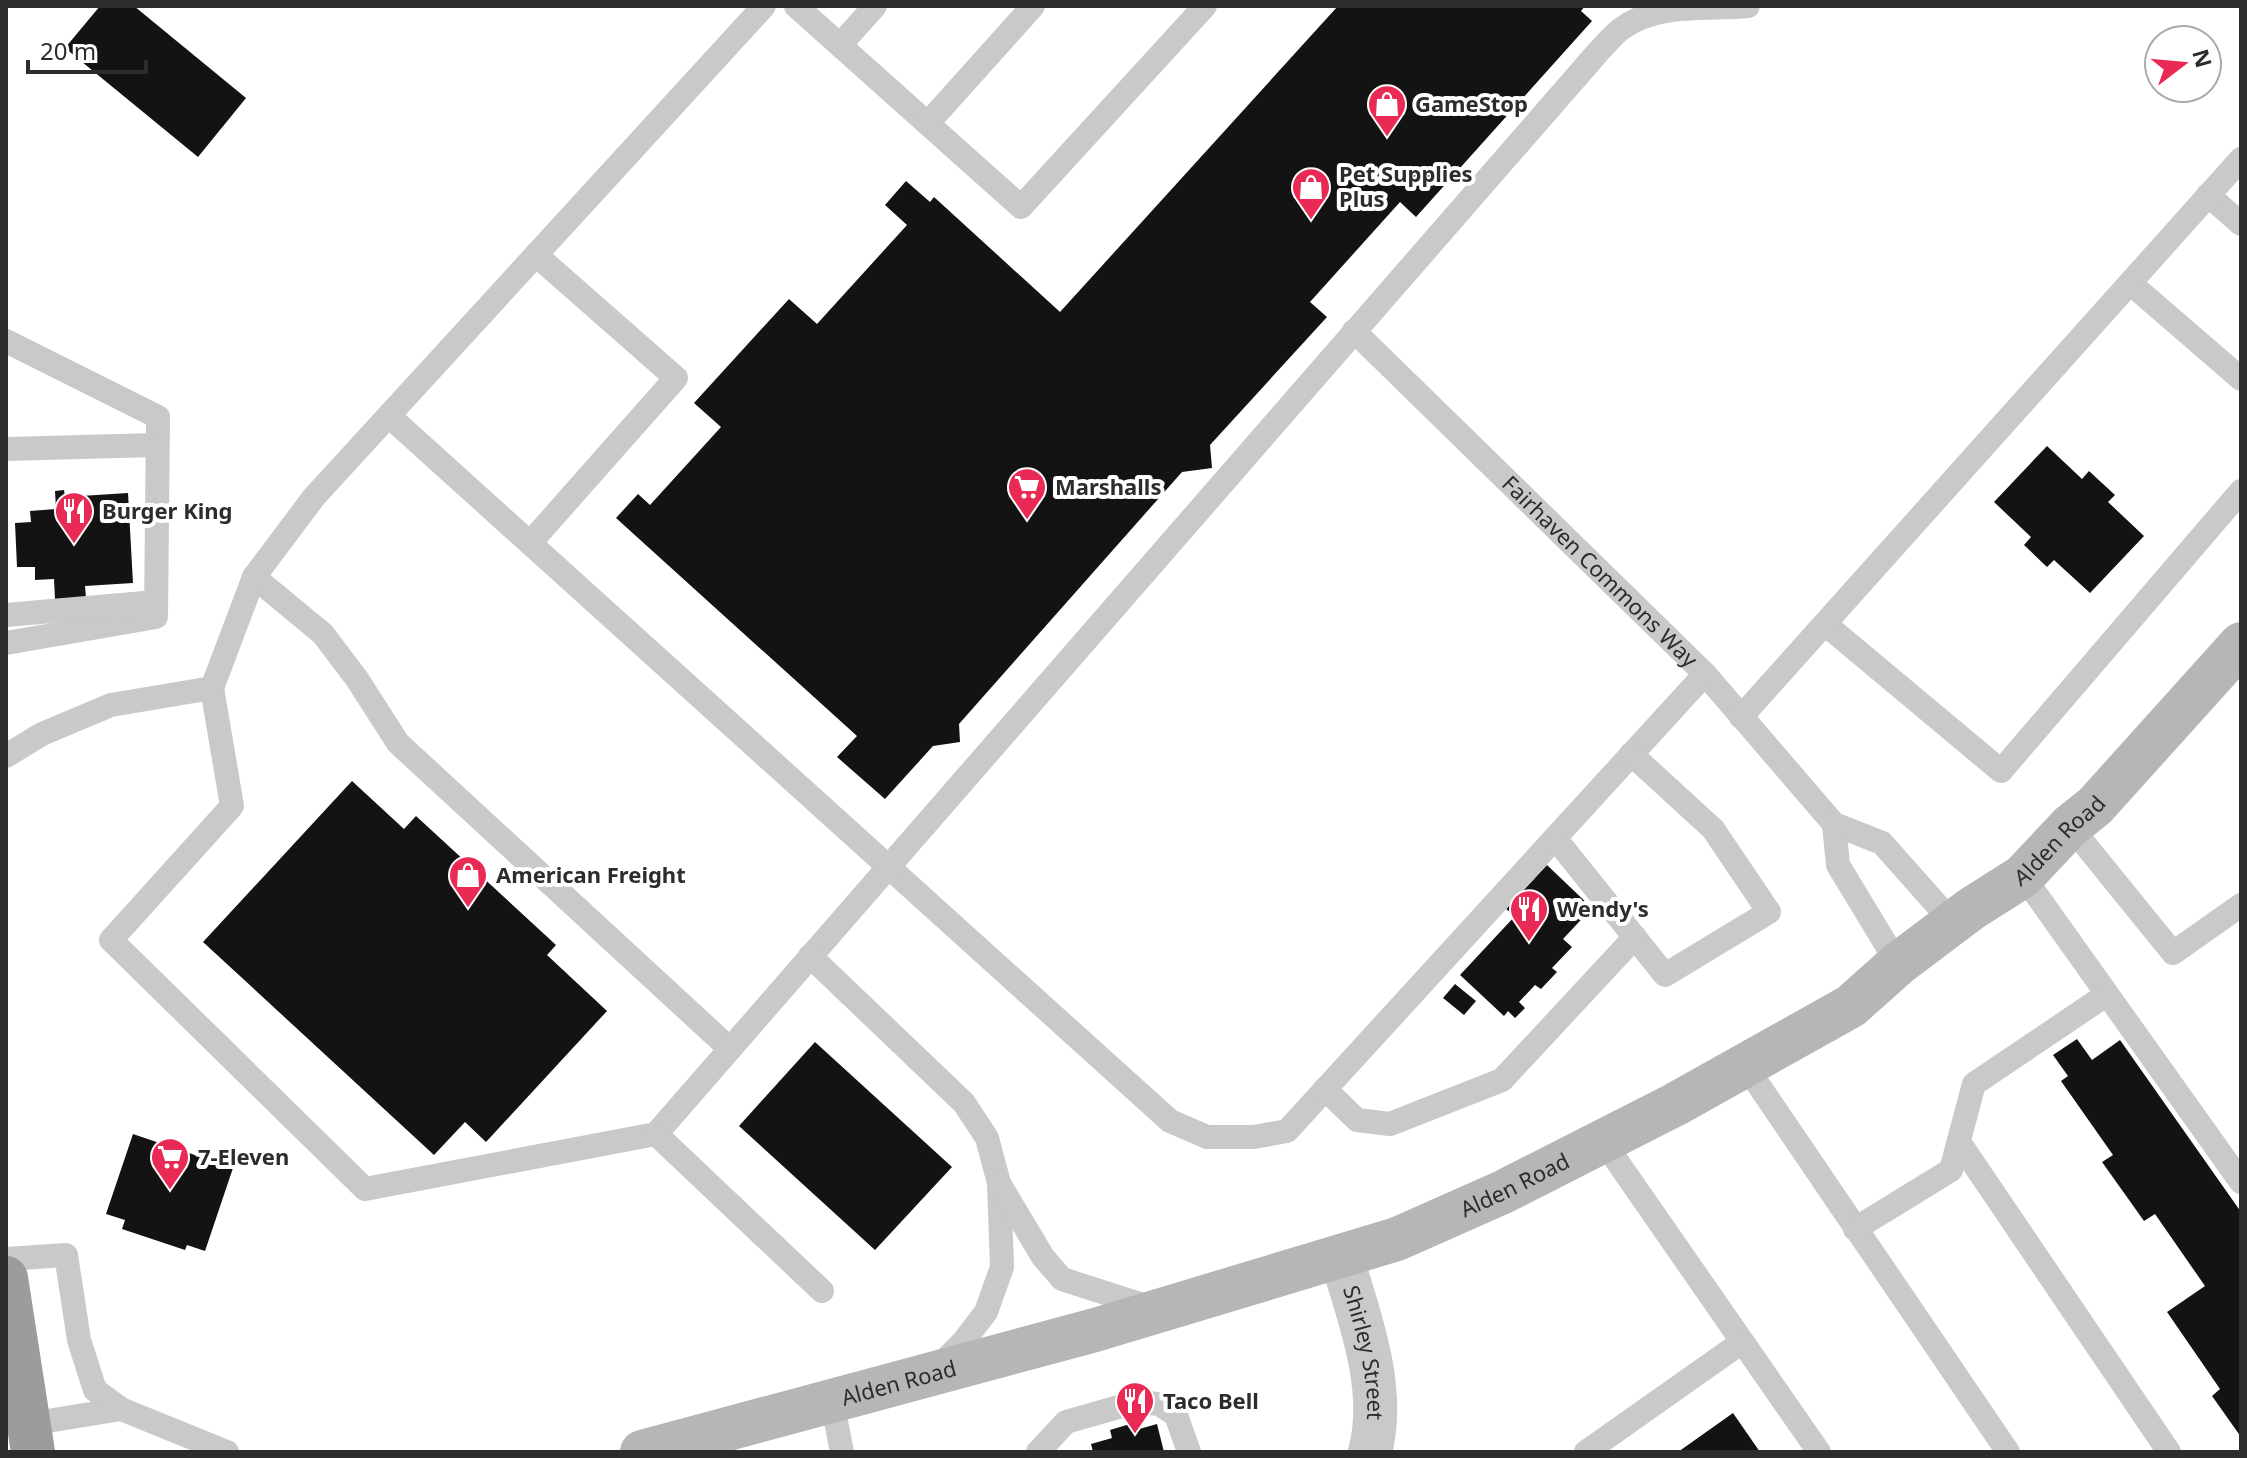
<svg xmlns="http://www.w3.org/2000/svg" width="2247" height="1458" font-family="'Noto Sans',sans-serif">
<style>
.building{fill:#131313}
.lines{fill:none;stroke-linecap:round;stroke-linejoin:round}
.service{stroke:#c9c9c9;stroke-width:24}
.minor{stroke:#c9c9c9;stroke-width:44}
.secondary{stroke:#b6b6b6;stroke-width:44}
.trunk{stroke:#9c9c9c;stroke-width:44}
.labels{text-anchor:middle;stroke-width:8;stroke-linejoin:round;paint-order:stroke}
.poi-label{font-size:22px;font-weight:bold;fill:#2c2c2c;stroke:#fff;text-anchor:start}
.street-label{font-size:22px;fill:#2c2c2c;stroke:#fff}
</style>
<rect width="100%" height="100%" fill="#fff"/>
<g class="building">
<path d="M100,6H134L246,98L198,157L65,48Z"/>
<path d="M1338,6H1585L1581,11L1592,21L1416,217L1400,202L1310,302L1327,317L1210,445L1212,468L1182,472L959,724L960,742L933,746L885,799L837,757L857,736L616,518L638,494L650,505L721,427L694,403L789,299L817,324L907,225L885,205L906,181L930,202L934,197L1060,312Z"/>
<path d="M2047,446L2082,479L2089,471L2115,495L2108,502L2144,536L2090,593L2054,560L2047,567L2024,545L2031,537L1994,502Z"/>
<path d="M64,490L65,497L128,493L133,583L85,586L86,598L55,599L54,579L35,580V567H17L15,523L31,522L30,511L56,509L55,491Z"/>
<path d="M352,781L404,829L416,816L556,945L547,955L607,1011L486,1142L465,1122L434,1155L203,942Z"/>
<path d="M1547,865L1592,908L1563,939L1572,947L1552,968L1557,972L1541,989L1535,985L1519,1002L1525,1008L1515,1018L1508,1011L1504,1016L1460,975L1515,916L1506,909Z"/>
<path d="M1455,984L1476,1001L1464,1015L1443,998Z"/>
<path d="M2077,1039L2092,1060L2120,1040L2241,1212V1437L2212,1396L2220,1389L2167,1312L2205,1286L2155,1214L2144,1221L2102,1162L2113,1155L2061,1081L2068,1076L2053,1055Z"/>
<path d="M815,1042L952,1167L875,1250L739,1126Z"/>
<path d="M133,1134L233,1168L205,1251L187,1245L185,1250L122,1229L125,1220L106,1214Z"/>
<path d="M1733,1413L1760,1452H1678Z"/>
<path d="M1130,1424L1132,1431L1157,1424L1164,1452H1093L1091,1444L1112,1438L1110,1430Z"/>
</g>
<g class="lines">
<g class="service">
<path d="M796,6L1021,207L1205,6"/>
<path d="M840,45L875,6"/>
<path d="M928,123L1033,6"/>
<path d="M2208,195L2241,224"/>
<path d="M2130,283L2241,379"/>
<path id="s1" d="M1354,331L1705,674L1834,824L1882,843L1953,923"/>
<path d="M6,341L158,417L156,617L6,643"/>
<path d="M389,416L1170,1121L1207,1137H1254L1287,1131L1705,674"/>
<path d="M6,449L157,445"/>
<path d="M530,543L676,378L536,255"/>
<path d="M254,577L323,634L357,679L398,743L730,1049"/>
<path d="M6,615L156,602"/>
<path d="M1825,624L2001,771L2241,491"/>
<path d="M212,688L232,806L111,940L365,1189L656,1134L1599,51C1606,44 1613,35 1621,29C1658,2 1706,10 1748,6"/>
<path d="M1741,717L2241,159"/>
<path d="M6,756L42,734L111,705L212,688L254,577L314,497L764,6"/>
<path d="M1834,824L1838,865L1898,964"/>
<path d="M2070,826L2173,953L2241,905"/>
<path d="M1555,838L1665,975L1769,912L1713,829L1631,754"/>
<path d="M2023,876L2241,1182"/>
<path d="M810,956L964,1103L987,1138L999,1183L1002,1267L986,1312L963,1342L938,1367"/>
<path d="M1745,1065L2008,1452"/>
<path d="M1325,1089L1357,1120L1390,1124L1502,1080L1635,937"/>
<path d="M656,1134L822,1291"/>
<path d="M1603,1141L1819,1452"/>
<path d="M1959,1142L2169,1452"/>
<path d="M1000,1185L1043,1257L1062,1279L1152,1308"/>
<path d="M1855,1229L1951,1170L1974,1084L2106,995"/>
<path d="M6,1259L66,1255L79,1340L95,1390L121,1409L227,1452"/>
<path d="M832,1401L842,1452"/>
<path d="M29,1424L121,1409"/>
<path d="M1038,1452L1066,1422L1136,1402L1159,1404L1176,1415L1189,1452"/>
<path d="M1586,1452L1742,1342"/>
</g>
<path class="minor" id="s2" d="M1341,1256C1359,1317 1387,1388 1370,1452"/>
<path class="secondary" id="s3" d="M642,1452L1095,1330L1397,1239L1503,1192L1676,1104L1851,1006L1898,964L1971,909L2023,876L2070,826L2095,806L2241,644"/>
<path class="trunk" d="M6,1278L33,1452"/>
</g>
<defs>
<symbol id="shop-pin" viewBox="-11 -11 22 30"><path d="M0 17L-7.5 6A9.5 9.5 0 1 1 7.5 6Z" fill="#e82a54" stroke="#fff"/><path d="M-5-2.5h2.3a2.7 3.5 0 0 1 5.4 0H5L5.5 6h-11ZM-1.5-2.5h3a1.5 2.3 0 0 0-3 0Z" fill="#fff"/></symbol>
<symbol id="supermarket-pin" viewBox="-11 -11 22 30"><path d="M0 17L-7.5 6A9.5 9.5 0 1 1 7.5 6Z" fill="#e82a54" stroke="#fff"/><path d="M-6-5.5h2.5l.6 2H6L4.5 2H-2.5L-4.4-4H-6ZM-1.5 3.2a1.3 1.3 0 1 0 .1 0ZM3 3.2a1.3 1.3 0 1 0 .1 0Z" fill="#fff"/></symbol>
<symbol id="restaurant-pin" viewBox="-11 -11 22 30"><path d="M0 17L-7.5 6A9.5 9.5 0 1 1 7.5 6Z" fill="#e82a54" stroke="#fff"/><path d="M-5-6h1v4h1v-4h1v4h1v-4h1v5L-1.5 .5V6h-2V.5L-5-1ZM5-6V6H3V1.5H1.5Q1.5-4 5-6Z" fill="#fff"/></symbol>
</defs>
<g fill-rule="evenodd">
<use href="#shop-pin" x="1365" y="82" width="44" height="60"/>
<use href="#shop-pin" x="1289" y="165" width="44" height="60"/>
<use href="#supermarket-pin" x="1005" y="465" width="44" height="60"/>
<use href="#restaurant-pin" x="52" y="489" width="44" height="60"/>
<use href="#shop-pin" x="446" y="853" width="44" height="60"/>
<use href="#restaurant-pin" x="1507" y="887" width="44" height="60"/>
<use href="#supermarket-pin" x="148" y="1135" width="44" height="60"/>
<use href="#restaurant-pin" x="1113" y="1379" width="44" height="60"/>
</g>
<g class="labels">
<g class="poi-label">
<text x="1415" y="112">GameStop</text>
<text x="1339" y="182">Pet Supplies<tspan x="1339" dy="25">Plus</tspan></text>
<text x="1055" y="495">Marshalls</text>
<text x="102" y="519">Burger King</text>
<text x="496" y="883">American Freight</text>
<text x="1557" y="917">Wendy's</text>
<text x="198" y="1165">7-Eleven</text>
<text x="1163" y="1409">Taco Bell</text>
</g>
<g class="street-label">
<text dy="8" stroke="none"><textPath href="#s1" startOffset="344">Fairhaven Commons Way</textPath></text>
<text dy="8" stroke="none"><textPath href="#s3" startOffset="1562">Alden Road</textPath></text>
<text dy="8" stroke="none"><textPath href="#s3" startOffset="914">Alden Road</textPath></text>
<text dy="8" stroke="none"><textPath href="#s2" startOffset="100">Shirley Street</textPath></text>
<text dy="8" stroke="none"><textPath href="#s3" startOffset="266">Alden Road</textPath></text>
</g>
</g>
<rect width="2247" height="1458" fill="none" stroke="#2c2c2c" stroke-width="16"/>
<g transform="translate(2183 64) rotate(74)"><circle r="38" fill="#ffffff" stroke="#ababab" stroke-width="2"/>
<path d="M0-6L14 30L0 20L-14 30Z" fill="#e82a54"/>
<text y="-12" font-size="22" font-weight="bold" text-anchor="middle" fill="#2c2c2c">N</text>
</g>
<path d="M28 60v12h118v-12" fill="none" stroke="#2c2c2c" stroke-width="4"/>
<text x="40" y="60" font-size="24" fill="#2c2c2c" stroke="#ffffff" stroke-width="6" paint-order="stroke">20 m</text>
</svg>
